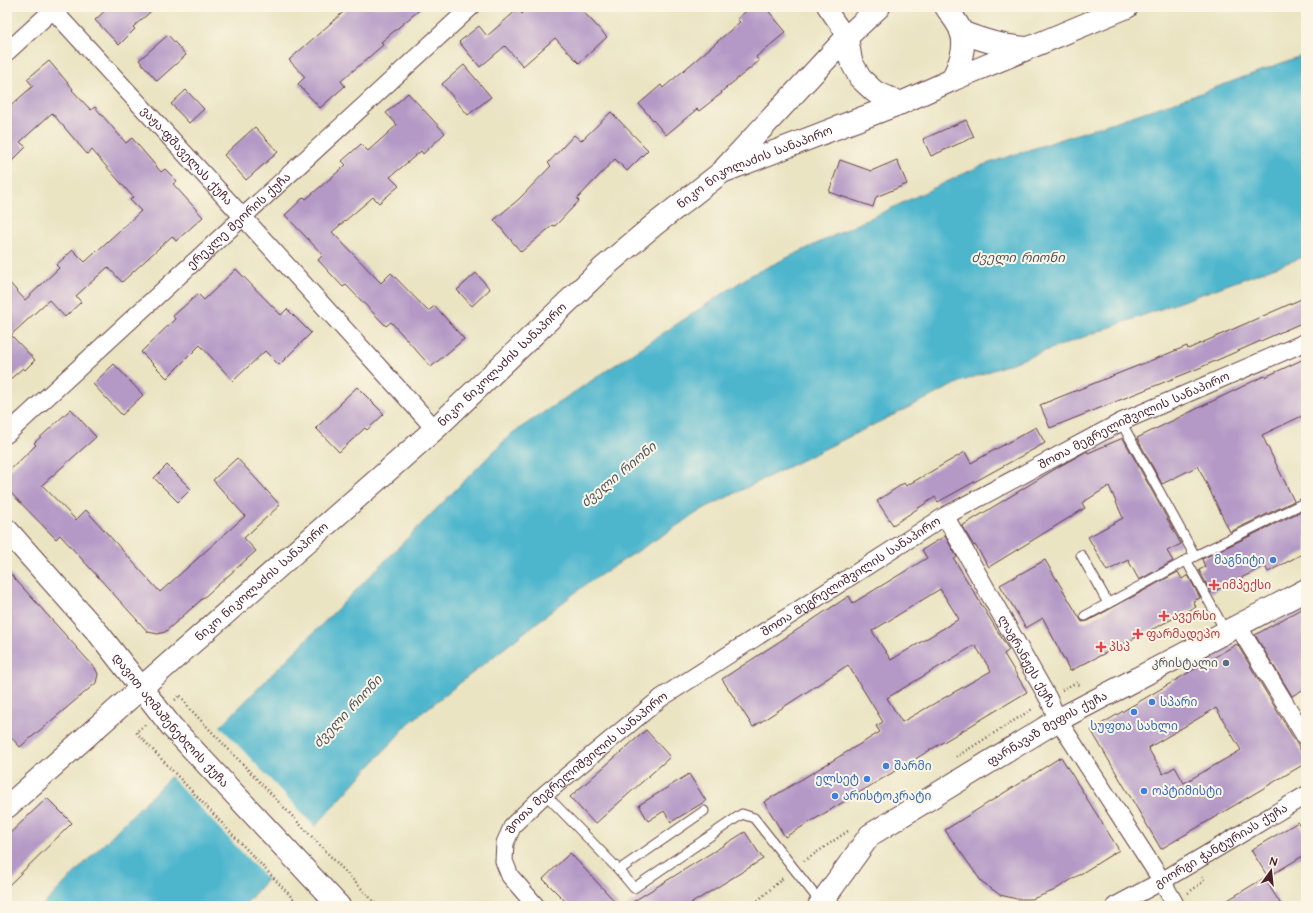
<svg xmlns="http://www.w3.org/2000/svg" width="1313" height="913" font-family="'Architects Daughter','Noto Sans Georgian',sans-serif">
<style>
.water{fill:#4eb6cd;stroke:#4c6a7c}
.pier{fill:#eae4c3}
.building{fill:#b499c6;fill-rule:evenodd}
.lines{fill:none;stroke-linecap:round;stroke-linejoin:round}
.lane-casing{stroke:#623d42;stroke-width:11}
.street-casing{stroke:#623d42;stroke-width:19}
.secondary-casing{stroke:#623d42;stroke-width:24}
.path{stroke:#623d42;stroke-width:2.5;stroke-dasharray:1 3;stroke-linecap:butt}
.lane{stroke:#fff;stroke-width:9}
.street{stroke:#fff;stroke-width:17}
.secondary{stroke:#fff;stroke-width:22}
.shop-dot{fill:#3f7fe0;stroke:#fcf5e5;stroke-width:1.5}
.health-dot{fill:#e0444e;stroke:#fcf5e5;stroke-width:1.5}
.service-dot{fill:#5c6f8a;stroke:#fcf5e5;stroke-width:1.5}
.labels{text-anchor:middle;stroke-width:4;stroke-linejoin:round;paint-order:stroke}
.street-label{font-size:12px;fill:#4a1f2b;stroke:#fcf5e5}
.shop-label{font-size:12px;fill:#366cbe;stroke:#fcf5e5;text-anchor:start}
.health-label{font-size:12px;fill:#be3a42;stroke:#fcf5e5;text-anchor:start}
.service-label{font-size:12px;fill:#4e5e75;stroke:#fcf5e5;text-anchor:end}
.water-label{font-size:13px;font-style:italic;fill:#4b5464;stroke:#fcf5e5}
</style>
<rect width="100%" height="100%" fill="#fcf5e5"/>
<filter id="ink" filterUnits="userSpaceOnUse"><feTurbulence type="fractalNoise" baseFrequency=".025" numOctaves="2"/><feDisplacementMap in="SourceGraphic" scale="8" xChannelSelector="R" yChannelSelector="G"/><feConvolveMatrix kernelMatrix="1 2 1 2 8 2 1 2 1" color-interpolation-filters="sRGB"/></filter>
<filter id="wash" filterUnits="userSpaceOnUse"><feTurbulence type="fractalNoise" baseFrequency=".012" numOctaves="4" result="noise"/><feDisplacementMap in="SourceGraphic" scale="16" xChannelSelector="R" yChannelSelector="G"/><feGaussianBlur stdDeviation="0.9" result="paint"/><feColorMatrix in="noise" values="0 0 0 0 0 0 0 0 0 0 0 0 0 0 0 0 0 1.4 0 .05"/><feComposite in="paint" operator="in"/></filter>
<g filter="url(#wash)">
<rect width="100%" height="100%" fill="#eae4c3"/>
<path class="water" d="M1306,54V256L960,382L703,509L585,585L484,664L409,723L261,886L244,906H42L511,434L751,275L980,166L1193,96Z"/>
<path class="pier" d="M219,725L316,828L269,881L169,775Z"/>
<g id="blocks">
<g class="building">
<path d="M109,7H156L133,27L135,29L119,45L95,20Z"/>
<path d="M349,7H423L381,42L383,45L341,81L345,86L320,108L298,84L305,77L289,60Z"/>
<path d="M529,7H579L607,37L579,63L555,38L523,66L505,46L480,67L459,42L479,26L487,36L518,9L522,14Z"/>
<path d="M751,7H765L786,32L756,57L759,61L721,92L722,93L699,111L697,109L666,135L639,104L661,85L663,88L710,48L740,22L737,19Z"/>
<path d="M168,35L186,55L157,81L139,60Z"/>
<path d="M49,61L73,89L72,90L87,106L91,110L95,107L126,143L132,138L161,172L165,169L177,181L173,184L203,217L176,241L172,236L122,282L108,267L76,296L81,302L65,317L49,300L11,335L35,360L25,370L23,368L7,382V280L25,300L59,268L56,265L73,250L85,262L141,211L130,200L133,197L92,150L87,154L52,113L20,142L26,147L7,166V109L33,86L27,79Z"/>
<path d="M464,65L491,97L468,115L442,84Z"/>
<path d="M186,90L204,109L189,123L171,104Z"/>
<path d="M408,93L445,133L423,154L421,151L390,177L399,186L379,203L373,197L332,232L381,283L391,273L428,311L435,306L464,339L431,367L391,322L386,326L346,285L343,287L318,260L323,255L285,215L304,197L306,199L346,165L342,161L361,144L368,151L397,125L386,113Z"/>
<path d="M611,112L648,150L627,171L615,159L577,199L579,201L555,226L553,225L521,252L494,220L519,199L551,166L548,163L574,135L581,141Z"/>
<path d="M966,120L974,137L931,156L923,139Z"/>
<path d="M255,127L278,152L246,180L224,155Z"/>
<path d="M840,160L871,171L897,160L907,184L876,197L873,207L829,192Z"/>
<path d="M236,269L281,315L287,309L311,333L279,365L265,351L233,381L200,345L167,378L141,352L175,319L173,316L198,294L204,300Z"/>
<path d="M476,273L490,289L472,306L457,290Z"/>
<path d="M1306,297V321L1197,369L1050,428L1040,405L1187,346L1188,349Z"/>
<path d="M1306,358V414L1262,435L1294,501L1230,532L1198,466L1162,484L1137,438L1264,376L1265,377Z"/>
<path d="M114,364L143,395L122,415L93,384Z"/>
<path d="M357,387L384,414L367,430L365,428L339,452L316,428L341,404L340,403Z"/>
<path d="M71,409L96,437L42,485L76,520L86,510L160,592L245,516L213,480L237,458L280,505L244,538L256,551L165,632L158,634L148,632L60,535L56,539L7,489V473L36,445L34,443Z"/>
<path d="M1036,427L1045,443L938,502L935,497L893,525L877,501L904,483L906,486L965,452L971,463Z"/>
<path d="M1123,438L1181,544L1167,551L1173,561L1139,580L1128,560L1107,571L1088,537L1123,518L1109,486L1082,503L1085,508L989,567L975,545L974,546L962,526L1060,466L1087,451L1088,453Z"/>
<path d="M167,465L191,489L178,502L154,478Z"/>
<path d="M1306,509V552L1268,572L1265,566L1211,593L1199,570L1205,567L1202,559Z"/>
<path d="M945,536L957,557L954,559L1009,650L1004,654L1027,692L785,837L764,802L880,732L876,726L883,722L848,665L753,727L722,679L849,596L853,603L927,558L922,550ZM940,589L959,619L891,660L872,631ZM975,645L991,671L902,722L887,698Z"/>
<path d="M1045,560L1082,622L1088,621L1178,572L1182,579L1188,575L1200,598L1193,601L1196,607L1070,671L1043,618L1026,628L1000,585Z"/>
<path d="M7,570L95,668L98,674L96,683L20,747L7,733Z"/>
<path d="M1306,606V688L1292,696L1255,635Z"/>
<path d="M1237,644L1306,759V763L1161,849L1091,730ZM1216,708L1241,750L1184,783L1175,767L1163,774L1148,748Z"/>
<path d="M646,730L670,757L595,824L570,797Z"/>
<path d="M1061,757L1119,850L1053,891L1032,899H1017L1000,895L981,881L945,830Z"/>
<path d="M689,774L706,801L671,822L664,811L648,821L639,805Z"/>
<path d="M47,798L72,823L7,887V836Z"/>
<path d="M1298,822L1306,837V854L1268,877L1251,850Z"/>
<path d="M745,832L763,859L687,906H626Z"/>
<path d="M570,853L619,906H570L543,879Z"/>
<path d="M1264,878L1282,906H1218Z"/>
</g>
</g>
</g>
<g filter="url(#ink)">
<use href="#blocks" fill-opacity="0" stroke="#623d42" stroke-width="1"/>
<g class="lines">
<defs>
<g id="lane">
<path d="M1081,555L1108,603"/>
<path d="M1195,556L1306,502"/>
<path d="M1186,560L1226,632"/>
<path d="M1085,616L1195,556L1121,422"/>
<path d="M545,794L619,870L704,811"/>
<path d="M619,870L634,888L742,814L754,818L821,903"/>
</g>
<g id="street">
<path id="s1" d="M50,7L243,217L435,429"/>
<path d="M826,7L847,37"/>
<path d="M7,52L56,7"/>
<path id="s2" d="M7,434L471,7"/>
<path id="s3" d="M945,516L1048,698L1058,720L1162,881L1176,906"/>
<path d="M1238,626L1306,738"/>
<path id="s4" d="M536,906L510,876L504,861L505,843L513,825L545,794L661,698L945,516L1121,422L1306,342"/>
<path id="s5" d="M1115,906L1162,881L1306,795"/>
</g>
<g id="secondary">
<path d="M946,7C951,15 958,23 961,31C967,48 959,65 952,80"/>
<path d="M961,32C985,41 1001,46 1027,48"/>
<path d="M847,37L851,61L860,78L875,92L901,103"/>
<path d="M725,168L847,37L879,7"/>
<path id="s6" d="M7,530L99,634L171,726L339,906"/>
<path id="s7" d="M7,807L141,688L435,429L603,268L654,225L722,172L901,103L952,80L1127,7"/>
<path id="s8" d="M819,906L870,835L1058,720L1306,590"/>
</g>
</defs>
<use href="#lane" class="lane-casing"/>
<use href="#street" class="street-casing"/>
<use href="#secondary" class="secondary-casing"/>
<g class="path">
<path d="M1062,690L1077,682L1080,688"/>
<path d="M175,700L180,695L190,709L378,906"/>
<path d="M145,725L136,732L300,906"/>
<path d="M956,757L1034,708"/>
<path d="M804,861L848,831"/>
<path d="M1188,893L1204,881L1202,877"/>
<path d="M752,906L784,877"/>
</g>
<use href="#lane" class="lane"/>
<use href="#street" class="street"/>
<use href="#secondary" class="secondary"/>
</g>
</g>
<g class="shop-dot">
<circle cx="1273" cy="560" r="4"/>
<circle cx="1152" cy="702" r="4"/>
<circle cx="1134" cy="712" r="4"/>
<circle cx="886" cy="766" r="4"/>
<circle cx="867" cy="779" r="4"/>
<circle cx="1144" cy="791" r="4"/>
<circle cx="835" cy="796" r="4"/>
</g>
<g class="health-dot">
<path d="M1212 579h4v4h4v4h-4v4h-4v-4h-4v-4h4z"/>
<path d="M1162 610h4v4h4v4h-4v4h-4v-4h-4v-4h4z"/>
<path d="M1136 628h4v4h4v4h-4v4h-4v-4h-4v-4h4z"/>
<path d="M1099 641h4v4h4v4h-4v4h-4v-4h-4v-4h4z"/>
</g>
<circle class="service-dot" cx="1226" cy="663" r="4"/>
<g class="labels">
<g class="street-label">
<text dy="4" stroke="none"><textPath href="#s1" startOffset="202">ვაჟა-ფშაველას ქუჩა</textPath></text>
<text dy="4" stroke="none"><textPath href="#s7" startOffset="988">ნიკო ნიკოლაძის სანაპირო</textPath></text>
<text dy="4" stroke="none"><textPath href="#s2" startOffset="315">ერეკლე მეორის ქუჩა</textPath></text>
<text dy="4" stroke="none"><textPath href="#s7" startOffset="664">ნიკო ნიკოლაძის სანაპირო</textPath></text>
<text dy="4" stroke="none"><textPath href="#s4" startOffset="838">შოთა მეგრელიშვილის სანაპირო</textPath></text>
<text dy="4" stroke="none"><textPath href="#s4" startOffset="514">შოთა მეგრელიშვილის სანაპირო</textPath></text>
<text dy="4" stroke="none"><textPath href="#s7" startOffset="340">ნიკო ნიკოლაძის სანაპირო</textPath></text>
<text dy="4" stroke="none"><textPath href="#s3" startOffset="167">ლაგრანჟეს ქუჩა</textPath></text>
<text dy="4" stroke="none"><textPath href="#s6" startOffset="251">დავით აღმაშენებლის ქუჩა</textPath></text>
<text dy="4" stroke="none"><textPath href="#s8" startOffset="294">ფარნავაზ მეფის ქუჩა</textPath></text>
<text dy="4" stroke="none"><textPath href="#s4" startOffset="190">შოთა მეგრელიშვილის სანაპირო</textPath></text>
<text dy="4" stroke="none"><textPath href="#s5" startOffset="122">გიორგი ჭანტურიას ქუჩა</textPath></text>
</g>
<g class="shop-label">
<text x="1265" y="564" text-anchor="end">მაგნიტი</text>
<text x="1160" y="706">სპარი</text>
<text x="1134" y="730" text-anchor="middle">სუფთა სახლი</text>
<text x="894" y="770">შარმი</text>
<text x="859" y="783" text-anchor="end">ელსეტ</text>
<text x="1152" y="795">ოპტიმისტი</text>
<text x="843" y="800">არისტოკრატი</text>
</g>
<g class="health-label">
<text x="1222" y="589">იმპექსი</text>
<text x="1172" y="620">ავერსი</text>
<text x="1146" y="638">ფარმადეპო</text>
<text x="1109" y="651">პსპ</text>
</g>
<g class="service-label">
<text x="1218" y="667">კრისტალი</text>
</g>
<g class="water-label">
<text x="1018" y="262">ძველი რიონი</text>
<text transform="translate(618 474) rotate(-40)" y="5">ძველი რიონი</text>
<text transform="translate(347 711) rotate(-47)" y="5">ძველი რიონი</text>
</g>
</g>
<rect width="1313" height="913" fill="none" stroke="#fcf5e5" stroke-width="24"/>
<g transform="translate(1271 871) rotate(15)" stroke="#fcf5e5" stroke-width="3" paint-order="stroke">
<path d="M0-3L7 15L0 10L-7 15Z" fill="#4a1f2b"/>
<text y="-6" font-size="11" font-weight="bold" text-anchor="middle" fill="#4a1f2b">N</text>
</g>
</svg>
